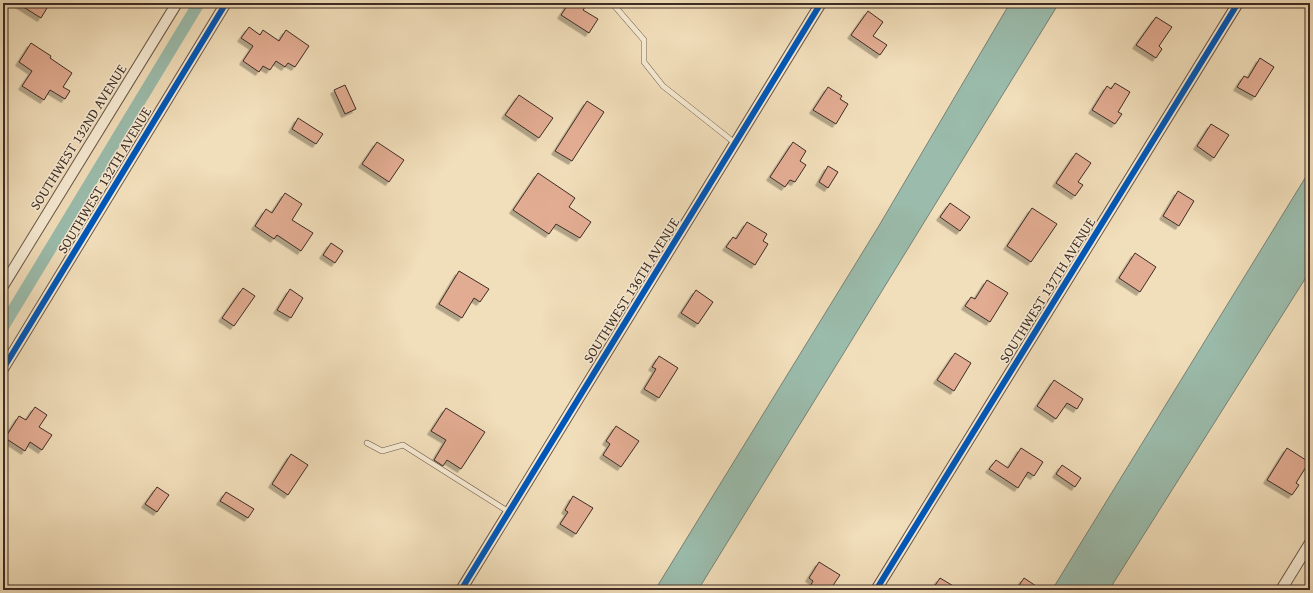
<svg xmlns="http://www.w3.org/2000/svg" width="1313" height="593" font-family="'Gentium Book Plus',serif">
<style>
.water{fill:#9bbcac;stroke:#768276}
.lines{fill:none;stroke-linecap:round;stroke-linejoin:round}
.canal{stroke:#9bbcac;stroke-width:12}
.building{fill:#e2ac92;stroke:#3e2c25;filter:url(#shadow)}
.lane-casing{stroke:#6b584a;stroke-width:6}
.street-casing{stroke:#6b584a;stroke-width:12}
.lane{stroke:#f6ead2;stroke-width:5}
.street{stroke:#f6ead2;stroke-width:10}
.cycleway-casing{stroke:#f6ead2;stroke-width:8}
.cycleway{stroke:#0057b8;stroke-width:6}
.labels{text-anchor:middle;stroke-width:3;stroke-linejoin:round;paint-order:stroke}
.street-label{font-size:14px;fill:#3e2c25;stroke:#f6ead2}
</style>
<defs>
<filter id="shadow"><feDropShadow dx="-3.5" dy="3.5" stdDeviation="0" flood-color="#0004"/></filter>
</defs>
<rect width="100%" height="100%" fill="#f1deba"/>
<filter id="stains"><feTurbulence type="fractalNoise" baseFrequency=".005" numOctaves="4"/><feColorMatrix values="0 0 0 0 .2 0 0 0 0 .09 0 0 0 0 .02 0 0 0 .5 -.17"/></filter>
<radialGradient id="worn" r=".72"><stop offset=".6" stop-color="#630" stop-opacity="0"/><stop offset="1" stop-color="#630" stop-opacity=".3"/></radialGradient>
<g class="water">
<path d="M1010,3H1059L698,590H655L880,224Z"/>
<path d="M1310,170V271L1109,590H1052Z"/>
</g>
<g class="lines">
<path class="canal" d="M3,327L199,3"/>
</g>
<g class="building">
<path d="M17,3H50L41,18Z"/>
<path d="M569,3H588L583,10L598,19L589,33L561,15Z"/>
<path d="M868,11L883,22L873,36L887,45L880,55L851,35Z"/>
<path d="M1156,17L1172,27L1159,46L1162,49L1156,58L1136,45Z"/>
<path d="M249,27L260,35L263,30L279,41L286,30L309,46L295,67L288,63L285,67L276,61L270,70L263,66L259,72L243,61L253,46L241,38Z"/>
<path d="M31,43L51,56L50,58L72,73L63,87L70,91L65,99L50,90L44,100L22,86L32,71L19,62Z"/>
<path d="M1260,58L1274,67L1255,97L1237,87L1244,76L1248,78Z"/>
<path d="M1115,83L1130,92L1118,112L1122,114L1115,124L1092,110L1107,86L1111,89Z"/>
<path d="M345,85L356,109L345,114L334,90Z"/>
<path d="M828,87L842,96L840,99L848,104L836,124L813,110Z"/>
<path d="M519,95L553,118L539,138L505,115Z"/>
<path d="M587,101L604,112L572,161L555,151Z"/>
<path d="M298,118L323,134L316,144L292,129Z"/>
<path d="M1211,124L1229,135L1214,158L1197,146Z"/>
<path d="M377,142L404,160L389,182L362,164Z"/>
<path d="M793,142L806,151L800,161L806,165L795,182L790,180L785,187L770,177Z"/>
<path d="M1076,153L1091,163L1078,182L1083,185L1075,196L1056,183Z"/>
<path d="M828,166L838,172L828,188L819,182Z"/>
<path d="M538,173L575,198L569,207L591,222L580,238L556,224L549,234L513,210Z"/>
<path d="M1178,191L1194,201L1179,226L1163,216Z"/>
<path d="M285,193L302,204L292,220L313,233L301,251L277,235L274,239L255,226L266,209L272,213Z"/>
<path d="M950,203L970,217L960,231L940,217Z"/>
<path d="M1032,208L1057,224L1031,262L1007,246Z"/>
<path d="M747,222L767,234L763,241L768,244L755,265L726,247L733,237L736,239Z"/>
<path d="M331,243L343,251L335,263L323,255Z"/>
<path d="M1135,253L1156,267L1140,292L1119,278Z"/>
<path d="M459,271L489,289L480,302L474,298L462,318L439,304Z"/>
<path d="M987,280L1008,293L990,322L965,306L971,297L975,299Z"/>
<path d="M243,288L255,296L234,326L222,318Z"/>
<path d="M290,289L303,298L291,318L277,310Z"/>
<path d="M696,290L713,302L698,324L681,313Z"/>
<path d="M955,353L971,363L954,391L937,380Z"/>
<path d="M659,356L678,368L659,398L644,389L656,369L652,367Z"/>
<path d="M1054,380L1083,399L1077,409L1067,403L1056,419L1037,406Z"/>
<path d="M35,407L47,415L39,427L52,435L42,450L30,442L25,451L5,438L19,416L26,420Z"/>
<path d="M446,408L485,432L461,469L447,460L443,466L434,460L446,440L431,431Z"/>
<path d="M616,426L639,441L621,467L603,455L610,444L606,441Z"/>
<path d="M1021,448L1043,462L1034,476L1028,472L1018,488L989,469L996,460L1008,468Z"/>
<path d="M1287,448L1309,462L1296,483L1299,485L1292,495L1267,480Z"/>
<path d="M291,454L308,465L288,495L272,484Z"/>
<path d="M1062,465L1081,478L1075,487L1056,474Z"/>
<path d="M157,487L169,495L157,512L145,504Z"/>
<path d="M226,492L254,509L248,518L220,501Z"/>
<path d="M573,496L593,508L576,534L560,524L568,512L565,510Z"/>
<path d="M819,562L840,575L830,590H808L813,581L809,578Z"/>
<path d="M940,578L960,590H932Z"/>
<path d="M1024,578L1042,590H1016Z"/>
</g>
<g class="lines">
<defs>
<g id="lane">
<path d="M612,3L644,40V62L663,86L735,143"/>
<path d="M367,443L382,451L403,445L509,512"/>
</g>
<g id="street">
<path d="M3,286L177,3"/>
<path d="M3,369L226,3"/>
<path d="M461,590L821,3"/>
<path d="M876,590L1238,3"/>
<path d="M1281,590L1310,543"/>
</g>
</defs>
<use href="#lane" class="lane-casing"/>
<use href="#street" class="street-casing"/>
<use href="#lane" class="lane"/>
<use href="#street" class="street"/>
<defs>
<g id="cycleway">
<path d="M3,369L226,3"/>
<path d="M461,590L821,3"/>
<path d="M876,590L1238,3"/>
</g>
</defs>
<use href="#cycleway" class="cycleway-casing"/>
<use href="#cycleway" class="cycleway"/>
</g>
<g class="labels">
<g class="street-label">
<text transform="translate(78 137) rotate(-58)" y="5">SOUTHWEST 132ND AVENUE</text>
<text transform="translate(104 180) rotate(-59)" y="5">SOUTHWEST 132TH AVENUE</text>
<text transform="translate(631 290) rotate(-58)" y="5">SOUTHWEST 136TH AVENUE</text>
<text transform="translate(1047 290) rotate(-58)" y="5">SOUTHWEST 137TH AVENUE</text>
</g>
</g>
<rect width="1313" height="593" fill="none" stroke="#f1deba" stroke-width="16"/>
<rect x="4" y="4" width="1305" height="585" fill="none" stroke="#3e2c25" stroke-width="2"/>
<rect x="8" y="8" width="1297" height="577" fill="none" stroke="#3e2c25"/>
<rect width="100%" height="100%" filter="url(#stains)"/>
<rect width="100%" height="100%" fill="url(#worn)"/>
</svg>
